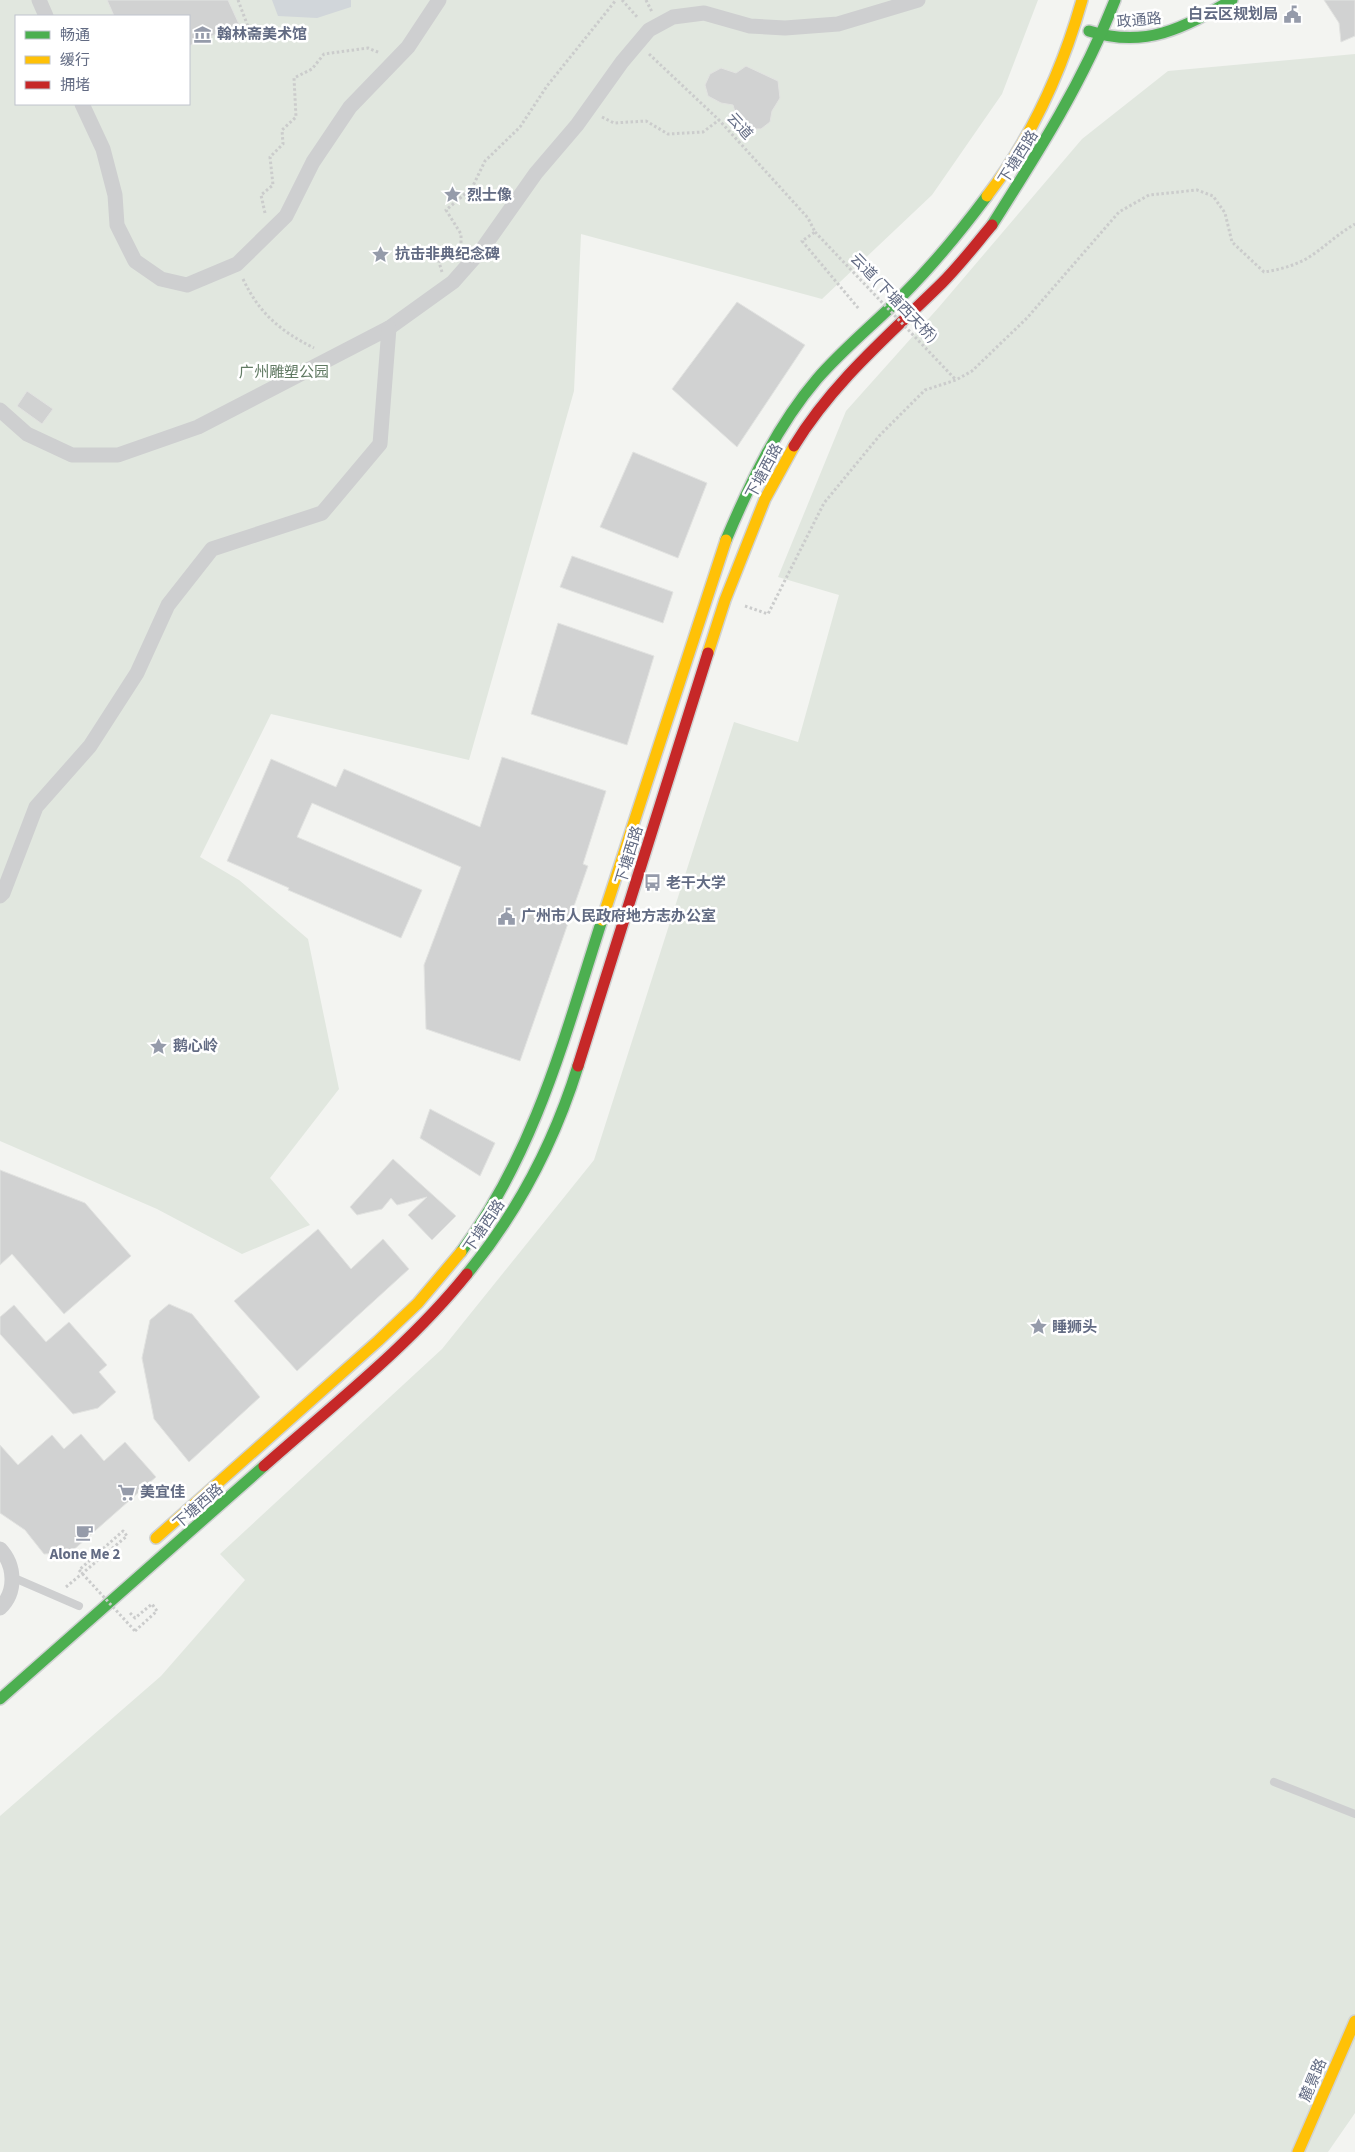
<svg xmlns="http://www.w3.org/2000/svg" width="1355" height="2152" font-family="'Source Sans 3','Noto Sans SC',sans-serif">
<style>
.green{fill:#e1e7df;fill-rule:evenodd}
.water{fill:#d1d6da}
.building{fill:#d1d2d2;stroke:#e2e3e1}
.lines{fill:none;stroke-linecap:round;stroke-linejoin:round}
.fast-casing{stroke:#d0d2d3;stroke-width:14}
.slow-casing{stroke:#d0d2d3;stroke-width:14}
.jam-casing{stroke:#d0d2d3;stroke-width:14}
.path{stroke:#cbcccc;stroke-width:3;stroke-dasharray:2.5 2.5;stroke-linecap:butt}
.lane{stroke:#cecfd0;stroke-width:8}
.street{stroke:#cecfd0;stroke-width:15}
.fast{stroke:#4caf50;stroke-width:11}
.slow{stroke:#ffc107;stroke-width:11}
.jam{stroke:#c62828;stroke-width:11}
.path-bridge{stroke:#cbcccc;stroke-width:3;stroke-dasharray:2.5 2.5;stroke-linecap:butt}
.labels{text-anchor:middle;stroke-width:5;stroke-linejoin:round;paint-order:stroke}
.poi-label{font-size:15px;font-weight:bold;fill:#626b83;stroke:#fff;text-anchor:start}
.street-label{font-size:15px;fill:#626b83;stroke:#fff}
.park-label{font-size:15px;fill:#617a63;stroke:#fff}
</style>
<rect width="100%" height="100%" fill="#f3f4f1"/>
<g class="green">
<path d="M0,0H1038L1002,94L932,195L822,299L581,234L574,391L469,760L271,714L200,857L239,880L308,939L339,1089L270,1178L310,1225L242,1254L157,1209L0,1141ZM16,16H189V104H16Z"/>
<path d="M1355,54V2113L1328,2152H0V1816L161,1676L245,1580L220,1554L442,1349L594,1160L734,722L798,742L839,595L778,577L846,411L939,307L1082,139L1168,71Z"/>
</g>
<path class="water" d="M272,0H351V7L317,18L278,16Z"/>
<g class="building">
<path d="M107,0H228L239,24L189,46V16H114Z"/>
<path d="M1324,0H1355V36L1341,42L1339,23Z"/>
<path d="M746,66L778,81L780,98L772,111L770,122L761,129H746L738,122L733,105L721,103L708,96L705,85L710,74L721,68L736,73Z"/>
<path d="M737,302L805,345L737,447L672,389Z"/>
<path d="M27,391L53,409L42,424L17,406Z"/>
<path d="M633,452L707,483L678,558L600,527Z"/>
<path d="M572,556L673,592L663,623L560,587Z"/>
<path d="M558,623L654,656L627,745L531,714Z"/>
<path d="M502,757L606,791L583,864L588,866L520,1061L426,1029L424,965L461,867L312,803L297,837L422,890L401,938L288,890L289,888L227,861L271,759L336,787L344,769L480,827Z"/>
<path d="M430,1109L495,1143L480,1176L420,1138Z"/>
<path d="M393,1159L456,1216L432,1240L408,1215L427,1197L397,1205L391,1198L382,1209L357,1215L350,1207Z"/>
<path d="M0,1170L85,1203L131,1256L64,1314L12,1254L0,1265Z"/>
<path d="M318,1229L351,1269L383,1239L409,1269L297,1371L234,1301Z"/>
<path d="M169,1304L192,1314L260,1397L189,1462L154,1419L142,1358L150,1320Z"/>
<path d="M14,1305L46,1342L69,1322L107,1365L99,1372L116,1392L98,1408L73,1414L0,1334V1317Z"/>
<path d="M81,1434L104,1461L125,1442L156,1477L70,1553L44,1554L25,1530L0,1513V1445L18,1465L52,1435L64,1449Z"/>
</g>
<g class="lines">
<defs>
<g id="fast">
<path d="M1089,31C1146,49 1183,28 1232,0"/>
<path d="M992,225C1039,151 1083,82 1115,0"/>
<path d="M726,540C750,483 777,426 817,379C843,349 874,324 901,297C933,265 961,231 987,196"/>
<path d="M461,1252C535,1153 565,1035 602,920"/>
<path d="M467,1274C518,1212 554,1143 578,1066"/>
<path d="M0,1699L264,1466"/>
</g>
<g id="slow">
<path d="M987,196C1032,137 1062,71 1082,0"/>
<path d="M708,653L725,600L765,499L794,446"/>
<path d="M602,920L726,540"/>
<path d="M156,1538L378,1341L418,1303L461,1252"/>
<path d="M1298,2152L1355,2021"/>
</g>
<g id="jam">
<path d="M794,446C833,382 889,335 942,283C960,265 976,244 992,225"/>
<path d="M578,1066L708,653"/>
<path d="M264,1466C334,1404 409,1346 467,1274"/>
</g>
</defs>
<use href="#fast" class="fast-casing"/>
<use href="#slow" class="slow-casing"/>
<use href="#jam" class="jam-casing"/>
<g class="path">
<path d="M238,0L250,32"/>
<path d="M622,0L638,18"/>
<path d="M646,0L652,12"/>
<path d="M649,54L719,120L808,218L815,232L802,241L859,309"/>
<path d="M602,117L614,123L646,121L668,134L703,132L719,120"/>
<path d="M265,213L261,195L273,185L270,157L283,144L282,130L296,117L294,78L312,69L324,54L368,48L380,53"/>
<path d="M461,248V234L446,210L472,188L485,161L520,127L547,86L616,0"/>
<path d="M442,272L439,262L455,253"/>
<path d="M243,279C259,313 280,331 314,348"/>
<path d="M745,606L768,614L824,503L880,435L925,390L956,380L972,371L1027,318L1119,212L1149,195L1197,190L1213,196L1225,213L1232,242L1264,272C1278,270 1293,266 1306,259C1323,249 1337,234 1355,224"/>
<path d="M66,1587L127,1536L123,1531L79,1570"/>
<path d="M130,1613L135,1618L152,1604L157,1611L135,1631"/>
</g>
<g class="lane">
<path d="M12,1577L79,1606"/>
<path d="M1274,1782L1355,1814"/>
</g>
<g class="street">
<path d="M39,0L46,16"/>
<path d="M82,104L103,149L115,195L117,225L135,261L161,279L187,285L237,264L286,216L313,162L350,107L408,47L439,0"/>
<path d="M0,410L27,434L72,455H118L198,427L389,328L453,282L483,248L536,173L577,125L622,62L649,30L673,17L704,13L750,26L785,28L838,24L918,0"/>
<path d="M0,896L3,893L36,807L90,746L137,673L168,605L212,549L322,513L380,444L389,328"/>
<path d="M0,1549C15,1565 17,1592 0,1608"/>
</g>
<use href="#fast" class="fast"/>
<use href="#slow" class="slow"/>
<use href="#jam" class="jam"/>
<g class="path-bridge">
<path d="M815,232L956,380"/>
<path d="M79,1570L135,1631"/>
</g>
</g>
<defs>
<symbol id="civic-bare" viewBox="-9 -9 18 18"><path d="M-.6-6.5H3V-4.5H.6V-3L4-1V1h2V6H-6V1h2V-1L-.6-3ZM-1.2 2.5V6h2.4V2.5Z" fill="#959baa" stroke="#fff" stroke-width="2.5" paint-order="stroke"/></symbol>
<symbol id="museum-bare" viewBox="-9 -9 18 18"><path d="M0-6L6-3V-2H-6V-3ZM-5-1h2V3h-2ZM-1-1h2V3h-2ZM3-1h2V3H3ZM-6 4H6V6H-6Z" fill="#959baa" stroke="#fff" stroke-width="2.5" paint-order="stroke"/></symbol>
<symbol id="sight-bare" viewBox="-9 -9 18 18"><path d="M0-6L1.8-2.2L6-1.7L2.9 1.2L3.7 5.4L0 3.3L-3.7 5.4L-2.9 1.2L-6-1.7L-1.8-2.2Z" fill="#959baa" stroke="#fff" stroke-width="2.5" paint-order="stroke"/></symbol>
<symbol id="bus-bare" viewBox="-9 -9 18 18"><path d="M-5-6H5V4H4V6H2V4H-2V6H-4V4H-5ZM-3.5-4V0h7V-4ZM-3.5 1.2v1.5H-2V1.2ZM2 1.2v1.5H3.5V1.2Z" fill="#959baa" stroke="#fff" stroke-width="2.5" paint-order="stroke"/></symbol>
<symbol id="supermarket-bare" viewBox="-9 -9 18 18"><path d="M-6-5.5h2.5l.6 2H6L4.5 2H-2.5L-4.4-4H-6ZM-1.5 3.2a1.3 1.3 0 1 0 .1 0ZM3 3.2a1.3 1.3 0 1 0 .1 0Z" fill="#959baa" stroke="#fff" stroke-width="2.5" paint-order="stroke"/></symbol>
<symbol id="cafe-bare" viewBox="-9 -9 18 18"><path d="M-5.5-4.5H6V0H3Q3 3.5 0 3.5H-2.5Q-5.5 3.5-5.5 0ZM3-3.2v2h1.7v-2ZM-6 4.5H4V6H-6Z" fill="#959baa" stroke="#fff" stroke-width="2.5" paint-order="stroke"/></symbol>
</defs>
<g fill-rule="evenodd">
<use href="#civic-bare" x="1280" y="2" width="25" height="25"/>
<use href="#museum-bare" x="190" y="22" width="25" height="25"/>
<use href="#sight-bare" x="440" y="182" width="25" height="25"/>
<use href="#sight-bare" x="368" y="242" width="25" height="25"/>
<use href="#bus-bare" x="640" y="870" width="25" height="25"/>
<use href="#civic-bare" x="494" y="904" width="25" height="25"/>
<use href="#sight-bare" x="146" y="1034" width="25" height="25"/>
<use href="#sight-bare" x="1026" y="1314" width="25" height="25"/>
<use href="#supermarket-bare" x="114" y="1480" width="25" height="25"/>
<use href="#cafe-bare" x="72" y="1520" width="25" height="25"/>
</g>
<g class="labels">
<g class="poi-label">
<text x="1278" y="19" text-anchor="end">白云区规划局</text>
<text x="217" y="39">翰林斋美术馆</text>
<text x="467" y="200">烈士像</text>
<text x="395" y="259">抗击非典纪念碑</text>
<text x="666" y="888">老干大学</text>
<text x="521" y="921">广州市人民政府地方志办公室</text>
<text x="173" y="1051">鹅心岭</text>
<text x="1052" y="1332">睡狮头</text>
<text x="140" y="1497">美宜佳</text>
<text x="85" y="1559" text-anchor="middle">Alone Me 2</text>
</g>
<g class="street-label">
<text transform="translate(1139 20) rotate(-5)" y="5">政通路</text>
<text transform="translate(740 126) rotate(48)" y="5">云道</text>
<text transform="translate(1018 157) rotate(-58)" y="5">下塘西路</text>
<text transform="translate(894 298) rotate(46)" y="5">云道 (下塘西天桥)</text>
<text transform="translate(764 471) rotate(-62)" y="5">下塘西路</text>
<text transform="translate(629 855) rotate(-73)" y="5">下塘西路</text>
<text transform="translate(484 1226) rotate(-56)" y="5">下塘西路</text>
<text transform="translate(198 1506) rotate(-41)" y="5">下塘西路</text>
<text transform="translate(1313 2080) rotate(-67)" y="5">麓景路</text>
</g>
<g class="park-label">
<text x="284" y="377">广州雕塑公园</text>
</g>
</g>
<rect x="15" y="15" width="175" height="90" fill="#ffffff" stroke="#c0c4cd"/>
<rect x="25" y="31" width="25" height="8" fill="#4caf50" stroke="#c0c4cd"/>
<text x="60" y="40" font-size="15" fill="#626b83">畅通</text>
<rect x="25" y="56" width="25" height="8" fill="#ffc107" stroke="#c0c4cd"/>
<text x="60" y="65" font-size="15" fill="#626b83">缓行</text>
<rect x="25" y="81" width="25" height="8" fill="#c62828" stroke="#c0c4cd"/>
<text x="60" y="90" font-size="15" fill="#626b83">拥堵</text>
</svg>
